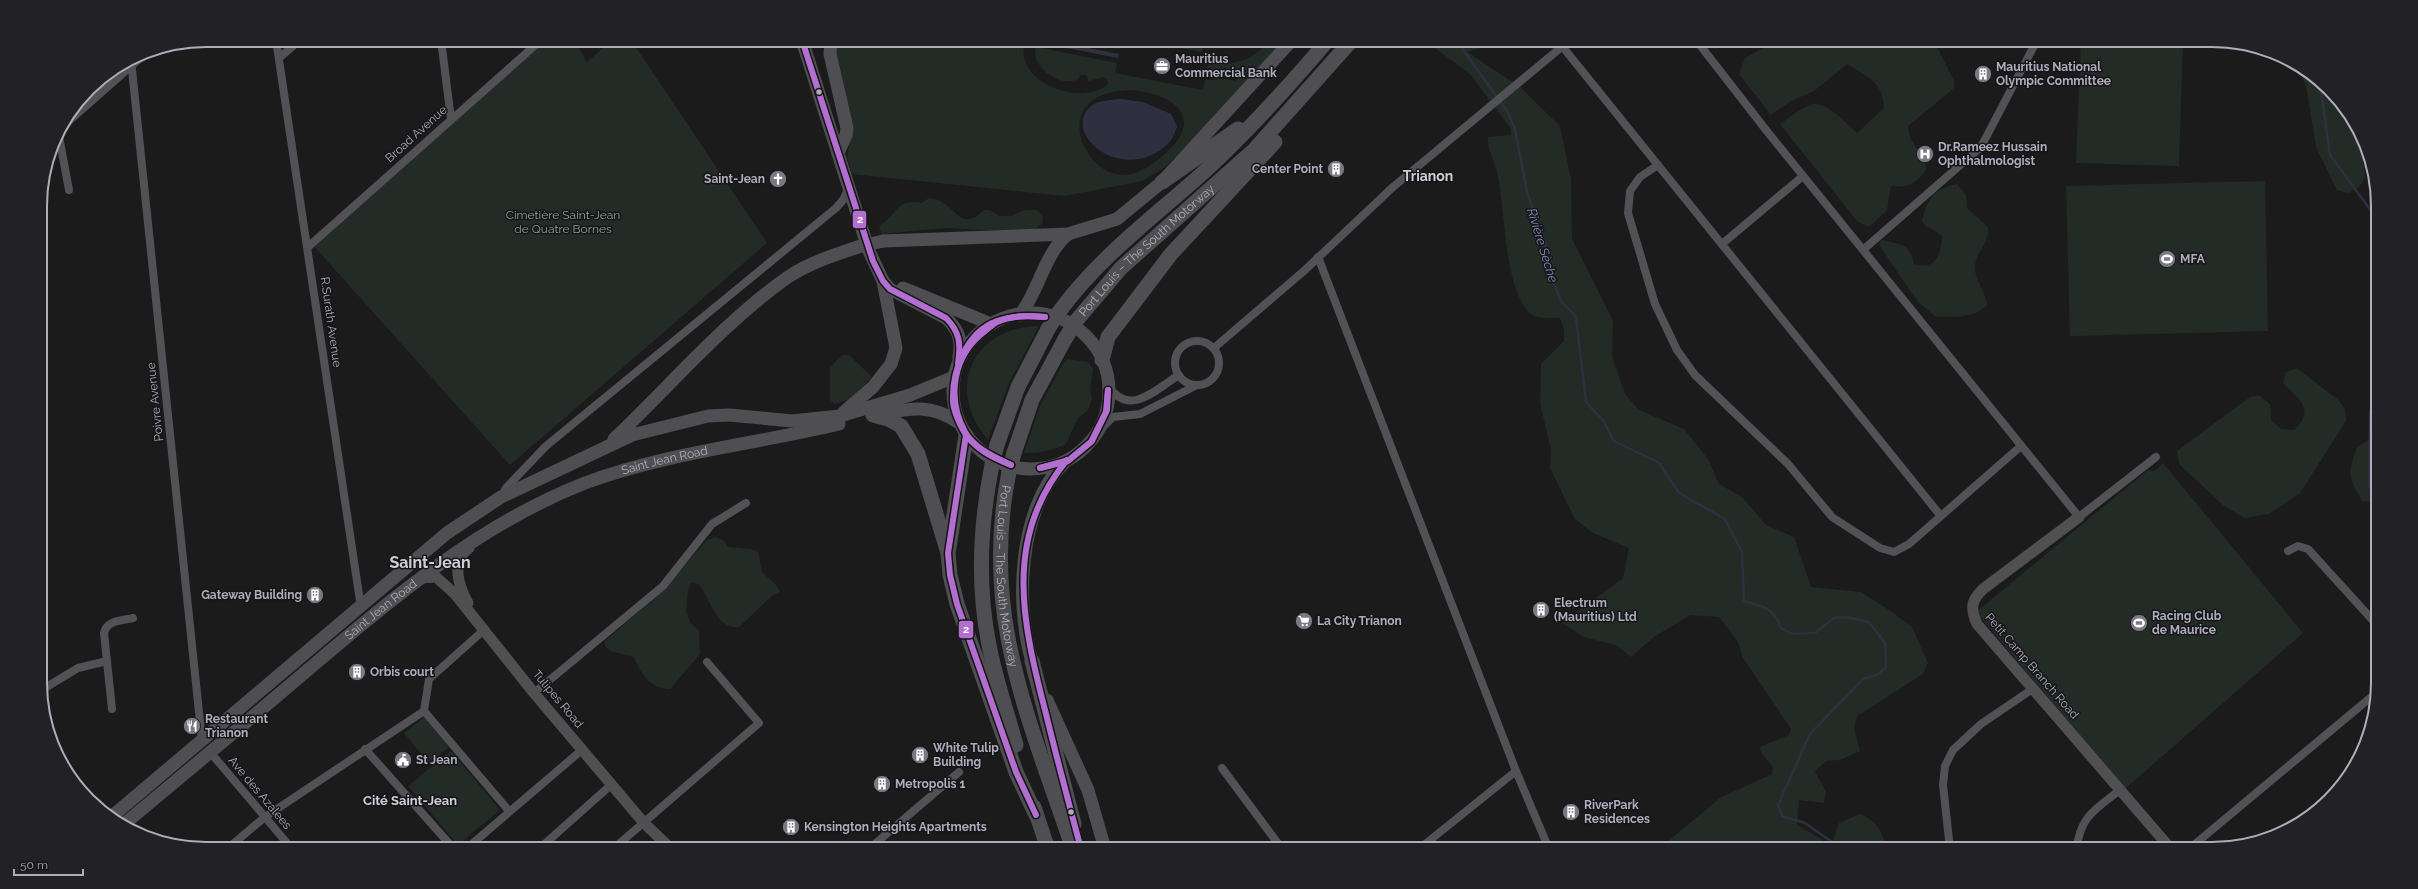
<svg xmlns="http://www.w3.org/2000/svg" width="2418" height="889" font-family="Raleway,sans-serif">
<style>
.green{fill:#232b27;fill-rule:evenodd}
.water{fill:#2e303f}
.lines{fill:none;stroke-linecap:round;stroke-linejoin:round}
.stream{stroke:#2e303f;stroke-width:2.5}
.street{stroke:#515156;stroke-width:8}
.secondary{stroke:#505053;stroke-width:11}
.primary{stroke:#4f4e52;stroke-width:13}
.highway{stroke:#4f4e52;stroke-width:15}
.primary-bridge{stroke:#4f4e52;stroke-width:13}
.highway-bridge{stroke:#4f4e52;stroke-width:15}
.bus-1-casing{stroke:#161518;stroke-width:9}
.bus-1{stroke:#b36fd0;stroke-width:6}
.bus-dot{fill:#afadbc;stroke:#161518;stroke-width:1.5}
.labels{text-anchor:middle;stroke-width:3;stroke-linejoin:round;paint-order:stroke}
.poi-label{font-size:12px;font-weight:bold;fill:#afadbc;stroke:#161518;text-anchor:start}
.street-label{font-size:12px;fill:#afadbc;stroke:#161518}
.park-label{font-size:12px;fill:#84a795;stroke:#161518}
.water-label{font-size:13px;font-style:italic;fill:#8489b7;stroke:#161518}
.neighbourhood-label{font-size:13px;font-weight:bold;fill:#d0ced8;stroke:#161518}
.quarter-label{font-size:14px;font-weight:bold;fill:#d0ced8;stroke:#161518}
.district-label{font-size:16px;font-weight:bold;fill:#d0ced8;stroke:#161518}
.rim{fill:none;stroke:#afadbc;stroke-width:2}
.line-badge{stroke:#161518;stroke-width:1.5}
.badge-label{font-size:11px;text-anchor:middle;font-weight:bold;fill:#fff}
</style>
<rect width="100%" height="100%" fill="#1b1b1c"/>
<g class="green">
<path d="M546,40H574L587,62L612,40H631L767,243L510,465L312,244Z"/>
<path d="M835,40H1026C1009,79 1080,109 1108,84L1107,79L1104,77L1088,81L1087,75H1080L1079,78C1064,90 1029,67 1036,47L1117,63L1115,73L1203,90L1205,79L1214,80L1215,77L1236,81L1237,76L1207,68L1209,62C1235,67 1253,60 1270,40H1283L1191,142L1165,167L1143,181L1064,196L852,174L847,157L852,130L833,52ZM1131,90C1178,94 1207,121 1160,158C1147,168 1134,178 1116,174C1090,169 1068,130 1086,107C1096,93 1115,91 1131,90Z"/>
<path d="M1071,40H1121L1120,49Z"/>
<path d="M1139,40H1206L1201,52Z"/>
<path d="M1432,40H1488L1486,46L1467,52L1520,87L1560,126L1571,179L1572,239L1613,321L1612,356L1625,394L1639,410L1684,429L1708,459L1719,484L1742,497L1766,525L1794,537L1811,587L1861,592L1892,612L1912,627L1928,663L1923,674L1857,716L1854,728L1860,751L1840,760L1826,761L1815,771L1826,792L1824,803L1799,800L1797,825L1823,840L1816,849H1659L1720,798L1772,774L1773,767L1761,753L1760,747L1789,735L1791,729L1742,656C1740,640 1728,629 1719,617L1690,615L1654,637L1631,657L1616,645L1584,637L1562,623L1623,578L1629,548L1593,533L1575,519L1550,468L1551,450L1540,403L1541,364L1564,341V329L1560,318C1548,318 1533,320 1526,309C1503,277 1506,211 1497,172C1494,160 1487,149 1488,137L1511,135V129L1470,74L1435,48Z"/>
<path d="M1779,40L1934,41L1954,81V88L1908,126C1909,131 1909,137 1912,141C1920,156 1936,166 1917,180C1908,187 1903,187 1891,186L1887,210L1869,227L1857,221L1780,124C1789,118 1799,109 1810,105C1826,99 1846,124 1857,133L1884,108C1883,82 1868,77 1847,64L1814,91L1791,101L1771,115L1739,74L1745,58Z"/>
<path d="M2081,40H2183L2179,166L2076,163Z"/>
<path d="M2295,64C2321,76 2345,103 2357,129C2363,143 2363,163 2365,178L2359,187L2348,193L2337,190L2316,147L2306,86Z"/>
<path d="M2265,181L2268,331L2070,336L2066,186Z"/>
<path d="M1957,184L1966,195L1967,208L1987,226L1989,231C1987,244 1976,253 1975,266C1974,280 1986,291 1987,305C1973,319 1955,316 1936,317L1918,302L1879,245L1881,240C1902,245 1909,242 1914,264C1937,271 1941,253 1942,236C1935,229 1927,230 1922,221C1927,199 1934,189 1957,184Z"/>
<path d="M929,198C956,199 957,236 984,210H990L999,216H1011L1025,210H1037L1043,217L1042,224L1031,232L945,228L882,234L879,226C898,215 895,198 922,203Z"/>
<path d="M1039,326L1009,383L988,440C944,389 973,327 1039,326Z"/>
<path d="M842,355H849L872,377L852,398L835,404L830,400V368Z"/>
<path d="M1066,359L1088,362L1093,369L1090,389L1092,399L1088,410L1078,418L1066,444C1052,451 1040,453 1024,453L1040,406Z"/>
<path d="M2297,368L2337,399L2345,409L2346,421L2300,493L2269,514L2245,518L2224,506L2179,464L2177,451L2250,397L2259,395L2270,404L2271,420L2281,429L2294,430C2316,410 2299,399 2283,383L2286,372Z"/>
<path d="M2377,425V503L2362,501C2348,477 2348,473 2357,447L2367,441Z"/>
<path d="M2163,463L2303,633L2125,789L1976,612L2148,470L2154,471Z"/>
<path d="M715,537L723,540L728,547L751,549L758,552L762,572L776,585L780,592L773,595L739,627C716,630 710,598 699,584L691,583L688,590L686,611L690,622L699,631L700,654L670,689C650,689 641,674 634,657L610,651L605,646V641L661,593L707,540Z"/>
<path d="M424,717L449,747L429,763L404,733Z"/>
<path d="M451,751L500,810L458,845L408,786Z"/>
<path d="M1860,814C1877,821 1882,830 1886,849H1830L1839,823Z"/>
</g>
<g class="water">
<path d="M1047,40L1119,54L1118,58L1046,44Z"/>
<path d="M1121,99L1143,102L1171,114L1177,126C1174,138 1168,146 1157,152C1115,178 1062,132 1091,106C1099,100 1112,100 1121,99Z"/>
</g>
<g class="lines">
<g class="stream">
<path d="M1456,40L1507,111L1515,129L1527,192L1545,242L1547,265L1561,301L1576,317L1586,402L1603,420L1614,441L1659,463L1679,493L1725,519L1742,552L1744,601C1763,607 1774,607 1781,628L1792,634L1815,633L1834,618L1846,617L1869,622L1885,643L1886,667L1877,675L1863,679L1810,734L1778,805L1782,816L1805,823L1842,849"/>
<path d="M2320,82L2330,155L2377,219"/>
<path d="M2377,397L2370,412L2369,486L2377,492"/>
</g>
<g class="street">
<path d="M276,40L361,608"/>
<path d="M441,40L451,119"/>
<path d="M1696,40L1766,130L2079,517L2156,457"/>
<path d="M1562,46L1940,515"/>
<path d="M279,58L300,40"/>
<path d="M131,60L202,741"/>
<path d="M61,128L147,52"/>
<path d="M58,131L69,190"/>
<path d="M1658,165L1640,177L1630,191L1628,213L1655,304L1677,350L1695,375L1788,464L1832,517L1880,548L1894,552L1909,544L2021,446"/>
<path d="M1722,244L1803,176"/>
<path d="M308,247L541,40"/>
<path d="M1864,249L1981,147L2037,40"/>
<path d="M1318,257L1516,771L1549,849"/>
<circle cx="1197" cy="363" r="22"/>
<path d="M1214,348L1305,270L1393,187L1570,40"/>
<path d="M1108,386C1130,418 1156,389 1179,375"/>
<path d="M1098,432L1113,417L1140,414L1197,385"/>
<path d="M502,496L506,488L546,446L836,208L843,200L849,188"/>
<path d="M2288,551L2298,546L2308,549L2378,626"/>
<path d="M43,689L78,668L107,661"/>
<path d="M534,693L663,586L712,524L746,503"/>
<path d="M112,709L104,633C107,620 121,621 133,618"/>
<path d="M424,711L509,811"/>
<path d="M365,749L454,849"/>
<path d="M210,752L292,849"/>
<path d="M1222,768L1282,849"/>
<path d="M227,849L265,817L424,711L429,679L485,629"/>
<path d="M466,849L583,749"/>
<path d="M539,849L612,784"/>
<path d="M613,849L759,723L707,662"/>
<path d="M869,849L959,772"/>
<path d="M1419,849L1516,771"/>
<path d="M1950,849L1943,785L1945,766L1953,750L1981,724L2034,688"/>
<path d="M2077,849C2079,817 2097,808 2120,790"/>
<path d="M2189,849L2376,693"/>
</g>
<g class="secondary">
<path d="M2079,517L1983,589C1971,601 1970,608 1977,624L2171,849"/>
<path d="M421,578L436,577L455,594L534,693L644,823L671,849"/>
<path d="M468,603C459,587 450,561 469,548"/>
</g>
<g class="primary">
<path d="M802,40L869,251L883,281L890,289L946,318C959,330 962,340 959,357"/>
<path d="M831,40L830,54L847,128L846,135L838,153"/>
<path d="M883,241L1068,234L1117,219L1162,182L1292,40"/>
<path d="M903,288L991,324"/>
<circle cx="1031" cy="391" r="78"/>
<path d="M1020,315C1039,291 1044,254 1068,234"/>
<path d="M844,412L873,387L891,364L896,348L883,281"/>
<path d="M874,415C907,409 930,402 959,423"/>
<path d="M614,439C670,386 725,321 788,277C809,263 834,255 858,247"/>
<path d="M1035,671C1014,612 1017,509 1064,463"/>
<path d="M1047,700L1088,790L1105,849"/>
<path d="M110,818L447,533L501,497L632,435L708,416L729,415L792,421L840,416L910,395L954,377"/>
<path id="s1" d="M123,825C185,773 248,721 310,668C394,597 480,524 585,483C665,453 756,444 839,424"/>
</g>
<g class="highway">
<path d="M1162,182L1238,129"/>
<path d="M1059,312C1100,256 1154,217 1205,171C1249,130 1289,86 1328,40"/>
<path id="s2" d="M1076,321L1121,268L1254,150L1352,40"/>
<path d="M1102,360L1108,337L1171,254L1275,142"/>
<path d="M873,415L888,419L901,426L918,454L948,553L950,575L957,604L1016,772L1036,815"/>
<path d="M997,445L1018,387L1048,329"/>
<path d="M1014,453L1032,400L1065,339"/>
<path d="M992,465C980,525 977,585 989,645C995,678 1007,712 1016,745"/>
<path id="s3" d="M1009,472C980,614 1029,718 1073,849"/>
<path d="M949,548L966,435"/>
<path d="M1032,661L1074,824"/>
<path d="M1034,807L1048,849"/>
</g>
<path class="primary-bridge" d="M858,247L883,241"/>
<g class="highway-bridge">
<path d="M1048,329L1059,312"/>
<path d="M1065,339L1076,321"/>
<path d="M992,465L997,445"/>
<path d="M1009,472L1014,453"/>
</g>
<defs>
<g id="bus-1">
<path d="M802,40L873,261L883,281L890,289L946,318C960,332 961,344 958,363"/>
<path d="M966,435L948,553L950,575L957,604L1016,772L1036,815"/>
<path d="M1067,460C1002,538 1023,625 1046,714C1057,759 1069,804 1081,849"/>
<path d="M1011,465C994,458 972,448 963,430C959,423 953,409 953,401C952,371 966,332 997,321C1013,315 1028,315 1045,317"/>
<path d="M1011,465C995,457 975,449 965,432C946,397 953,355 985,331C989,328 993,324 997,322C1013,315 1028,316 1045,317"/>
<path d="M1040,468L1069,460L1092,441L1107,410L1108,390"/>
<path d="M1040,468L1068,461L1091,442L1106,412L1108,390"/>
</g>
</defs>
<use href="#bus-1" class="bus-1-casing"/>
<use href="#bus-1" class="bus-1"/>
</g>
<defs>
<symbol id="office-disc" viewBox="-11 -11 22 22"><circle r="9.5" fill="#7b7a84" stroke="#161518"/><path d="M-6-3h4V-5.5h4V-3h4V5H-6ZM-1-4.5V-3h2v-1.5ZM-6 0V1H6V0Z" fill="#fff"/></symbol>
<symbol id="building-disc" viewBox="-11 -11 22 22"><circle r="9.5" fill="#7b7a84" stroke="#161518"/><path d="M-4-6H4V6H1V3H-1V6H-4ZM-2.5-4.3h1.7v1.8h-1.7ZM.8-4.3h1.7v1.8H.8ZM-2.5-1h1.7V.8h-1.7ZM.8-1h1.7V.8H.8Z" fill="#fff"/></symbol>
<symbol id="hospital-disc" viewBox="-11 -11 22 22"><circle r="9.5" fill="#7b7a84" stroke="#161518"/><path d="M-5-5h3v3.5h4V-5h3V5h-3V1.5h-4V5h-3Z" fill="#fff"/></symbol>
<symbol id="church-disc" viewBox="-11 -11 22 22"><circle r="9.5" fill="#7b7a84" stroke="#161518"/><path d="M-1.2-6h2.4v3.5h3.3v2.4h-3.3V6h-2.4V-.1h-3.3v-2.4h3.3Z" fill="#fff"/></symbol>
<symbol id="stadium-disc" viewBox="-11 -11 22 22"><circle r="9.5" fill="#7b7a84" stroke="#161518"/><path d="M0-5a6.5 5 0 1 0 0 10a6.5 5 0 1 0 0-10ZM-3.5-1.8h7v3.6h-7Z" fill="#fff"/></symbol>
<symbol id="supermarket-disc" viewBox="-11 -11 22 22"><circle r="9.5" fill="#7b7a84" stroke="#161518"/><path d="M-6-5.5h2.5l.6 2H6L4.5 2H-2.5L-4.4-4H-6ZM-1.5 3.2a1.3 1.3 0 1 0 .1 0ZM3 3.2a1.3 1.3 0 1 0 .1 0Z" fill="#fff"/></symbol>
<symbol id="restaurant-disc" viewBox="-11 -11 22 22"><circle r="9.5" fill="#7b7a84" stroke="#161518"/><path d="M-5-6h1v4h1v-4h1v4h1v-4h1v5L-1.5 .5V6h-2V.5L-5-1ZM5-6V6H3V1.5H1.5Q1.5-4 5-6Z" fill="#fff"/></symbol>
<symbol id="civic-disc" viewBox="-11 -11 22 22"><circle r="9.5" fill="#7b7a84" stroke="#161518"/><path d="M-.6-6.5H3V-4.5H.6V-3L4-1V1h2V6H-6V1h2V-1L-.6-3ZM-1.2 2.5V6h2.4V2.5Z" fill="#fff"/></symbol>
</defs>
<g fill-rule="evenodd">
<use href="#office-disc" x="1152" y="56" width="20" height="20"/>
<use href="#building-disc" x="1973" y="64" width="20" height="20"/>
<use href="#hospital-disc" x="1915" y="144" width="20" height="20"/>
<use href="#building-disc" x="1326" y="159" width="20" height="20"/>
<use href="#church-disc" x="768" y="169" width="20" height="20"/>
<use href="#stadium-disc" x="2157" y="249" width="20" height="20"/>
<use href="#building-disc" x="305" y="585" width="20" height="20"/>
<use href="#building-disc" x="1531" y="600" width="20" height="20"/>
<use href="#supermarket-disc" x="1294" y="611" width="20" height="20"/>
<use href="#stadium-disc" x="2129" y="613" width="20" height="20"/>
<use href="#building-disc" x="347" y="662" width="20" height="20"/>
<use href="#restaurant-disc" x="182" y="716" width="20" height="20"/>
<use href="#building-disc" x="910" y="745" width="20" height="20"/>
<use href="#civic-disc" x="393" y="750" width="20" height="20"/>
<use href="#building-disc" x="872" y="774" width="20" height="20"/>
<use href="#building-disc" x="1561" y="802" width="20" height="20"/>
<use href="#building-disc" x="781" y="817" width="20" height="20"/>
</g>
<g class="bus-dot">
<circle cx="819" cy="92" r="3.5"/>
<circle cx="1071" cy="812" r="3.5"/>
</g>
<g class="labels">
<g class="poi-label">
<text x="1175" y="63">Mauritius<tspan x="1175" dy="14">Commercial Bank</tspan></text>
<text x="1996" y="71">Mauritius National<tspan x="1996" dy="14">Olympic Committee</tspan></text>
<text x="1938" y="151">Dr.Rameez Hussain<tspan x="1938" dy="14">Ophthalmologist</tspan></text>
<text x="1323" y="173" text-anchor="end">Center Point</text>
<text x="765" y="183" text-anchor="end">Saint-Jean</text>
<text x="2180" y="263">MFA</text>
<text x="302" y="599" text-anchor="end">Gateway Building</text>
<text x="1554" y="607">Electrum<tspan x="1554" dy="14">(Mauritius) Ltd</tspan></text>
<text x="2152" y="620">Racing Club<tspan x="2152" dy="14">de Maurice</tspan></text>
<text x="1317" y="625">La City Trianon</text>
<text x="370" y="676">Orbis court</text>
<text x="205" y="723">Restaurant<tspan x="205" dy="14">Trianon</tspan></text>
<text x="933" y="752">White Tulip<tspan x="933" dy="14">Building</tspan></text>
<text x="416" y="764">St Jean</text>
<text x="895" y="788">Metropolis 1</text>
<text x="1584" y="809">RiverPark<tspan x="1584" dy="14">Residences</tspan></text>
<text x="804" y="831">Kensington Heights Apartments</text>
</g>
<g class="street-label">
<text transform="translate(416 134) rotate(-42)" y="4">Broad Avenue</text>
<text dy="4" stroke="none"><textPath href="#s2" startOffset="100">Port Louis – The South Motorway</textPath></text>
<text transform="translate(331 322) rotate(82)" y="4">R.Surath Avenue</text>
<text transform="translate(155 402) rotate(-96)" y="4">Poivre Avenue</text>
<text dy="4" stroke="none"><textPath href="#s1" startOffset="660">Saint Jean Road</textPath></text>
<text dy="4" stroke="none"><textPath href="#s3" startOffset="105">Port Louis – The South Motorway</textPath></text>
<text dy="4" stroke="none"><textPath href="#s1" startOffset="336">Saint Jean Road</textPath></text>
<text transform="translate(2032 666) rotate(49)" y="4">Petit Camp Branch Road</text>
<text transform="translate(558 699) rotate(50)" y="4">Tulipes Road</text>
<text transform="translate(260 793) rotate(50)" y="4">Ave des Azalees</text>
</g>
<g class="park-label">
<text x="563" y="219">Cimetière Saint-Jean<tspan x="563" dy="14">de Quatre Bornes</tspan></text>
</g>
<g class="water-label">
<text transform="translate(1543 245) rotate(73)" y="5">Rivière Sèche</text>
</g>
<g class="neighbourhood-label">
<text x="410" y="805">Cité Saint-Jean</text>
</g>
<g class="quarter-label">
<text x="1428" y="181">Trianon</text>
</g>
<g class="district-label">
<text x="430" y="568">Saint-Jean</text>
</g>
</g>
<path d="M0 0H2418V889H0ZM206 47H2212A159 159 0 0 1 2371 206V683A159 159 0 0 1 2212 842H206A159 159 0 0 1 47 683V206A159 159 0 0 1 206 47Z" fill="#222125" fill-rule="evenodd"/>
<path class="rim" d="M206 47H2212A159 159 0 0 1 2371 206V683A159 159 0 0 1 2212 842H206A159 159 0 0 1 47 683V206A159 159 0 0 1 206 47Z"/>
<g class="line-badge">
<rect x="852" y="210" width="15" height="19" rx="4" fill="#b36fd0"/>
<rect x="958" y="620" width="16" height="19" rx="4" fill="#b36fd0"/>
</g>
<g class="badge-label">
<text x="860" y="223">2</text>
<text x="966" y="633">2</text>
</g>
<path d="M14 869v6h69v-6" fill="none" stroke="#afadbc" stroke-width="2"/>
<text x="20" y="869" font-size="12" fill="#afadbc" stroke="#161518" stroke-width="3" paint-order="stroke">50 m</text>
</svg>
